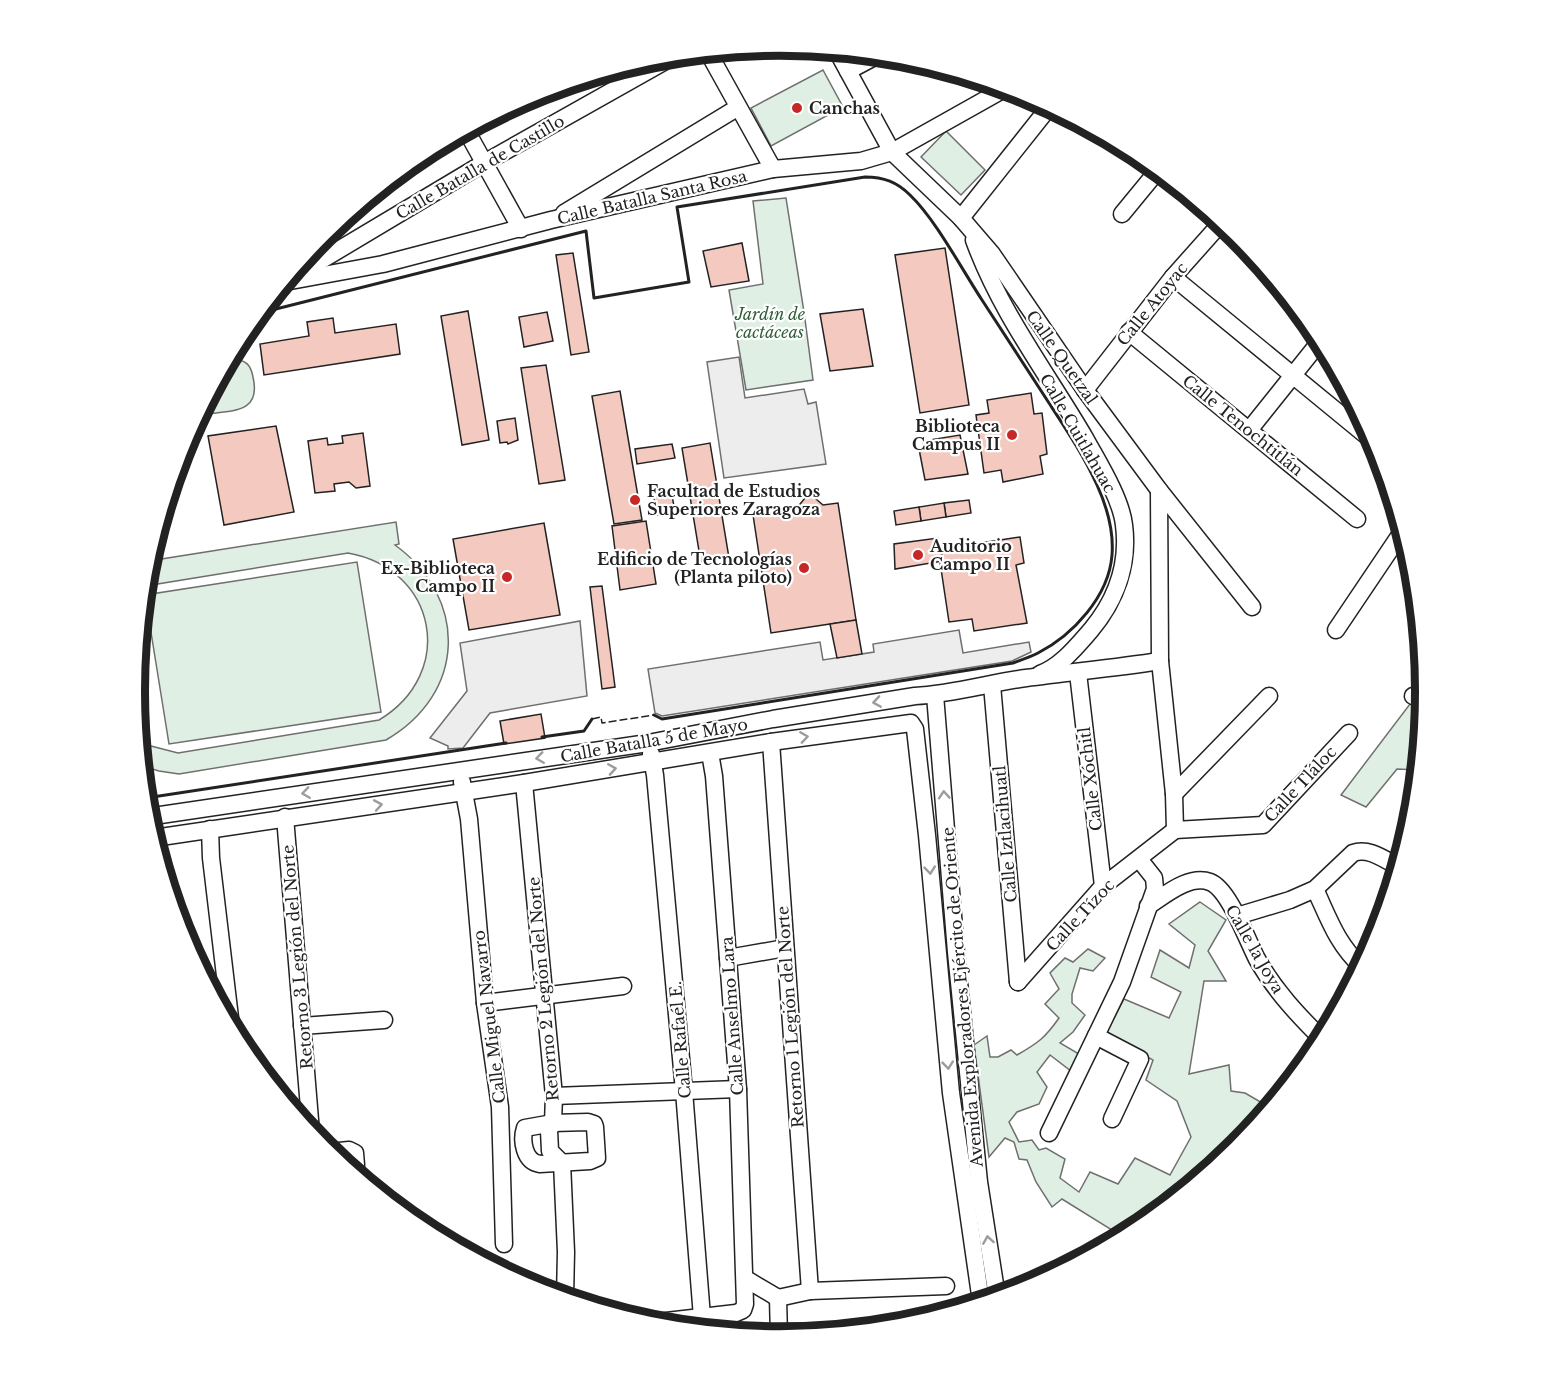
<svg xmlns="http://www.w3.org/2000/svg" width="1562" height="1382" font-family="'Libre Baskerville',serif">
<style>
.green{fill:#e0efe3;stroke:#6f6f6f;stroke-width:1.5}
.parking{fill:#ededed;stroke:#6f6f6f;stroke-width:1.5}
.building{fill:#f3c9c0;stroke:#222;stroke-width:1.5}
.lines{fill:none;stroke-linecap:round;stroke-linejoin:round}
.minor-casing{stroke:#222;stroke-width:19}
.minor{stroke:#fff;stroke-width:16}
.fence{stroke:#222;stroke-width:1.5;stroke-dasharray:8 3;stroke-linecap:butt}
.wall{stroke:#222;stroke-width:3}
.oneway{stroke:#9c9c9c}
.poi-dot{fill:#c62828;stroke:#fff;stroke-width:2}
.labels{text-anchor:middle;stroke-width:4.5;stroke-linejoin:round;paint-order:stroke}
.poi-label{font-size:16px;font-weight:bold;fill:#222;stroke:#fff;text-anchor:start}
.street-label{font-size:16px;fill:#222;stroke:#fff}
.park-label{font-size:16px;font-style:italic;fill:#2f5e38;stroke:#fff}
.rim{fill:none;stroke:#222;stroke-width:8}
</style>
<rect width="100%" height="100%" fill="#fff"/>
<g class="green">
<path d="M823,70L843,107L771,146L751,108Z"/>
<path d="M946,131L985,170L961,195L921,157Z"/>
<path d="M786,198L804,312L813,380L746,390L729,290L763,284L753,201Z"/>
<path d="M239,360C248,362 251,367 253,377C262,416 228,410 200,415L229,361Z"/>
<path d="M396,522L399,544L395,545C469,599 466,694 386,740L179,774L159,771L142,766L140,740L151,746L178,753L379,720C457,673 437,569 348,553L145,586L149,561Z"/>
<path d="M357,562L381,712L169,744L145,595Z"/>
<path d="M1413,700L1426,704L1419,770L1397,769L1366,807L1341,795Z"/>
<path d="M1200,902L1226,920L1208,951L1226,981H1204L1189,1074L1229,1065L1231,1091L1245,1093L1271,1108L1238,1148L1140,1228L1123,1237L1062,1199L1052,1207L1036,1182L1027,1160L1019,1159L1014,1142L1005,1138L989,1157L974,1045L987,1036L990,1057H998L1011,1050L1017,1055C1038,1043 1045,1038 1059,1018L1045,1004L1059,989L1050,973L1065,958L1073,962L1088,949L1105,958L1093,971L1080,968L1072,994V1003L1085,1015L1073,1032L1060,1043L1079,1054L1071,1071L1050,1055L1037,1072L1047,1087L1039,1104L1017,1112L1009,1122L1019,1142L1032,1140L1039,1150L1046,1148L1065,1159L1060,1178L1079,1192L1090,1172L1118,1184L1135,1158L1170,1175L1191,1137L1177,1101L1146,1080L1153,1060L1106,1033L1124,999L1169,1018L1181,992L1151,977L1160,950L1189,968L1195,945L1169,924Z"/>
</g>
<g class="parking">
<path d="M739,357L745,398L804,389L808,404L816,402L826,464L724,478L707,362Z"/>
<path d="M580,621L587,696L490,713L463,748L448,749V746L430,738L467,691L460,643Z"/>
<path d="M959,630L963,653L1029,642L1031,652L1012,661L662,716L655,713L648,669L820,642L823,660L874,652L873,644Z"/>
</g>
<g class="building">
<path d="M742,243L749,281L711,287L703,251Z"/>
<path d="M945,248L969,405L920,413L895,255Z"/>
<path d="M573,253L589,352L571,355L556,255Z"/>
<path d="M863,309L873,366L830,371L820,314Z"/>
<path d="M468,311L489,440L462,445L441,316Z"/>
<path d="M547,312L553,341L524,347L519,317Z"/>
<path d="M333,318L335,333L396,324L400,354L264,375L260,344L309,336L307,322Z"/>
<path d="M546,365L565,480L539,484L521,368Z"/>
<path d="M620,391L642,520L614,524L592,396Z"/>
<path d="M1031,393L1034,414L1042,413L1047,454L1040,456L1043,474L1003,482L1001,470L984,473L976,415L989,413L987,400Z"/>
<path d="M515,418L518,440L508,444L507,442L500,443L497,421Z"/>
<path d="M276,426L294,512L224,525L208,436Z"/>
<path d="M363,433L370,486L356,488L349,482L334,484L335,491L315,493L308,441L327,438L328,445L343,443L342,436Z"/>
<path d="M960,435L968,474L925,480L919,449L924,448L923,441Z"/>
<path d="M710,443L729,558L701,563L682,448Z"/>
<path d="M672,444L675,458L637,464L635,449Z"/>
<path d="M671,490L675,512L664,516V514L657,515L653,493Z"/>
<path d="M809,493L823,505L838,503L856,620L771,633L753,515L796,509Z"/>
<path d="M969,500L971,513L946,517L944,503Z"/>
<path d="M944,503L946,517L921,521L919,507Z"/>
<path d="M919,507L921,521L896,525L894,511Z"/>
<path d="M646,521L656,584L620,590L612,526Z"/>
<path d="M544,523L560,615L469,630L453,539Z"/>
<path d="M1020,537L1024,563L1016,565L1027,623L974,631L972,619L949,622L940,562L943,561L941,549Z"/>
<path d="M938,538L943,561L895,569L894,544Z"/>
<path d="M602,586L615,687L602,689L590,587Z"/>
<path d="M856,620L862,654L837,658L830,624Z"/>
<path d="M541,714L545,738L504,744L500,721Z"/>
</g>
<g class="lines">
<defs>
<g id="minor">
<path d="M837,51L892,152L961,218L992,254L1085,390L1159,490L1252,607"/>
<path d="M708,52L773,169"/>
<path d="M848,71L878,55"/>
<path d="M466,130L521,229"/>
<path d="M564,213L737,108"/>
<path d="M1122,214L1159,169"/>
<path d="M961,218L1050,106"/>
<path d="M974,240C1000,312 1047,373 1085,438C1098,462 1121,498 1124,525C1129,564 1116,600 1091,630C1076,647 1061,666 1040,674"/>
<path d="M295,276L484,163L676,55"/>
<path d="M1173,277L1379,446"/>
<path d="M285,282L383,264L551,220L773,169L861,161L892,152L1006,88"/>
<path d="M1129,332L1357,519"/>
<path d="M1085,390L1173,277L1222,222"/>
<path d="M1250,429L1322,339"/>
<path d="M1159,490L1160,661L1174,794L1175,830"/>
<path d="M1336,630L1404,529"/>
<path d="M1078,673L1103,886"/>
<path d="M992,685L1018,982"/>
<path d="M935,695L956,952L979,1182L997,1297"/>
<path d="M1413,696L1426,700"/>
<path d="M771,742L810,1291"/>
<path d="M651,754L655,775L684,1091L702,1317"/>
<path d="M462,782L469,819L485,1003L500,1107L504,1244"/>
<path d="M524,783L554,1096L553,1123L549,1130L550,1151L562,1163L566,1252L565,1297"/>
<path d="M1174,794L1269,696"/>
<path d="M147,817L648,743L773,719L915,696C953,694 989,683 1026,678C1070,672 1115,668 1160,661"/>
<path d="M285,817L311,1132"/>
<path d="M210,829L211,858L231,1026"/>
<path d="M1175,830L1263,825L1349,733"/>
<path d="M154,838L524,783L771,742L911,723L915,729L927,835L951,1093L981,1302"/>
<path d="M1315,889C1329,919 1337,944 1362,967"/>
<path d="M1148,906C1164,896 1189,874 1210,882C1229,889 1247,940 1257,959C1275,991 1298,1015 1323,1040"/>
<path d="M1237,916L1290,900L1315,889L1353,853C1369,847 1385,860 1399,867"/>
<path d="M728,958L785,948"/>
<path d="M1018,982L1103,886L1175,830"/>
<path d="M485,1003L623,986"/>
<path d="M302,1026L384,1020"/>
<path d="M1096,1036L1140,1059L1112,1119"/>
<path d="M554,1096L738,1089"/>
<path d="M588,1122L594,1124L595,1127L597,1158L590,1161L540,1164C524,1162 521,1140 525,1128L553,1123Z"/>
<path d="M1049,1133L1122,982L1155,889L1154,878L1139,859"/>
<path d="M329,1152L349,1150L355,1153L356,1165L350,1169"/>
<path d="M746,1279L778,1298L810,1291L946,1286"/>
<path d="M778,1298L779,1337"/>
<path d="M649,1323L736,1313L743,1310L745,1304L738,1089L714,776L710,753"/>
</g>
</defs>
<use href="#minor" class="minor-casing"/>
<use href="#minor" class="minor"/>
<path class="fence" d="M592,719L601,717L602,723L654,715"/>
<g class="wall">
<path d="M260,313L586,231L594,298L689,282L677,207L865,177C884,177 897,182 910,195C936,220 961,268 982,300C1004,334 1026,368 1049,403C1066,429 1084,456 1097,485C1107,507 1114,530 1112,555C1109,596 1073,635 1038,653C1030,657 1021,660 1013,663L662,719L654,715"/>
<path d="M542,737L584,731L592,719"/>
<path d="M146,798L506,743"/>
</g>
</g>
<defs><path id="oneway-chevron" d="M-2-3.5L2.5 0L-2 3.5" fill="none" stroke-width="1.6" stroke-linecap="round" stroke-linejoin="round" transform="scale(1.5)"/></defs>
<g class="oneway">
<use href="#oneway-chevron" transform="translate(877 702) rotate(171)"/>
<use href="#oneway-chevron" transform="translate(804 737) rotate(-8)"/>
<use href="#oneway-chevron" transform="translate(540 758) rotate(172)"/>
<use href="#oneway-chevron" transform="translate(612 769) rotate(-9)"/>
<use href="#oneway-chevron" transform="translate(306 793) rotate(172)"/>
<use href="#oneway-chevron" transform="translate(944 795) rotate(-94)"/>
<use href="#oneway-chevron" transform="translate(378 805) rotate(-10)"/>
<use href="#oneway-chevron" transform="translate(930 870) rotate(84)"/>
<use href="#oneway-chevron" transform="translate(948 1065) rotate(84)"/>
<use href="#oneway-chevron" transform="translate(988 1240) rotate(-99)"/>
</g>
<g class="poi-dot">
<circle cx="797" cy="108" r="6"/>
<circle cx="1012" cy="435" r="6"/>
<circle cx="635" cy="500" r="6"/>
<circle cx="918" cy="555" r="6"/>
<circle cx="804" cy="568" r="6"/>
<circle cx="507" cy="577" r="6"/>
</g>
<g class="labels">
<g class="poi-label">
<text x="809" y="114">Canchas</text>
<text x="1000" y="432" text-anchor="end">Biblioteca<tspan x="1000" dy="18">Campus II</tspan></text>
<text x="647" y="497">Facultad de Estudios<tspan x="647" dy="18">Superiores Zaragoza</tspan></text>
<text x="930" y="552">Auditorio<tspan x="930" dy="18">Campo II</tspan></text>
<text x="792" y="565" text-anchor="end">Edificio de Tecnologías<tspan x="792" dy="18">(Planta piloto)</tspan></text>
<text x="495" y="574" text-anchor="end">Ex-Biblioteca<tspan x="495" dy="18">Campo II</tspan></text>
</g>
<g class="street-label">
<text transform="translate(480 167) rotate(-30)" y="6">Calle Batalla de Castillo</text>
<text transform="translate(652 197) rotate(-13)" y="6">Calle Batalla Santa Rosa</text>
<text transform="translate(1152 304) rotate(-51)" y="6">Calle Atoyac</text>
<text transform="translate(1062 357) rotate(55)" y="6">Calle Quetzal</text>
<text transform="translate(1243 425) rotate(39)" y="6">Calle Tenochtitlán</text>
<text transform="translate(1078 433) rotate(60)" y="6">Calle Cuitlahuac</text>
<text transform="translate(654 740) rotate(-10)" y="6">Calle Batalla 5 de Mayo</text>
<text transform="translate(1090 779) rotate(-97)" y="6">Calle Xóchitl</text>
<text transform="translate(1300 784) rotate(-47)" y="6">Calle Tláloc</text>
<text transform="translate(1005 834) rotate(-95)" y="6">Calle Iztlacihuatl</text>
<text transform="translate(1080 915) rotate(-47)" y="6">Calle Tízoc</text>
<text transform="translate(1255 949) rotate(60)" y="6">Calle la Joya</text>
<text transform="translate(297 957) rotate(-95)" y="6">Retorno 3 Legión del Norte</text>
<text transform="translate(543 989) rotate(-95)" y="6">Retorno 2 Legión del Norte</text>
<text transform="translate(962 997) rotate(-95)" y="6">Avenida Exploradores Ejército de Oriente</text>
<text transform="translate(732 1016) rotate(-94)" y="6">Calle Anselmo Lara</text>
<text transform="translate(489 1017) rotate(-97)" y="6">Calle Miguel Navarro</text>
<text transform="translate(790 1017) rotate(-94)" y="6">Retorno 1 Legión del Norte</text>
<text transform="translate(680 1040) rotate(-95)" y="6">Calle Rafaél E.</text>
</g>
<g class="park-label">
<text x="770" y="320">Jardín de<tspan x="770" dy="18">cactáceas</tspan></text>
</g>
</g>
<path d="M0 0H1562V1382H0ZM145 691a635 635 0 1 1 1270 0a635 635 0 1 1-1270 0Z" fill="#fff" fill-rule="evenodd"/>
<path class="rim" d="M145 691a635 635 0 1 1 1270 0a635 635 0 1 1-1270 0Z"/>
</svg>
